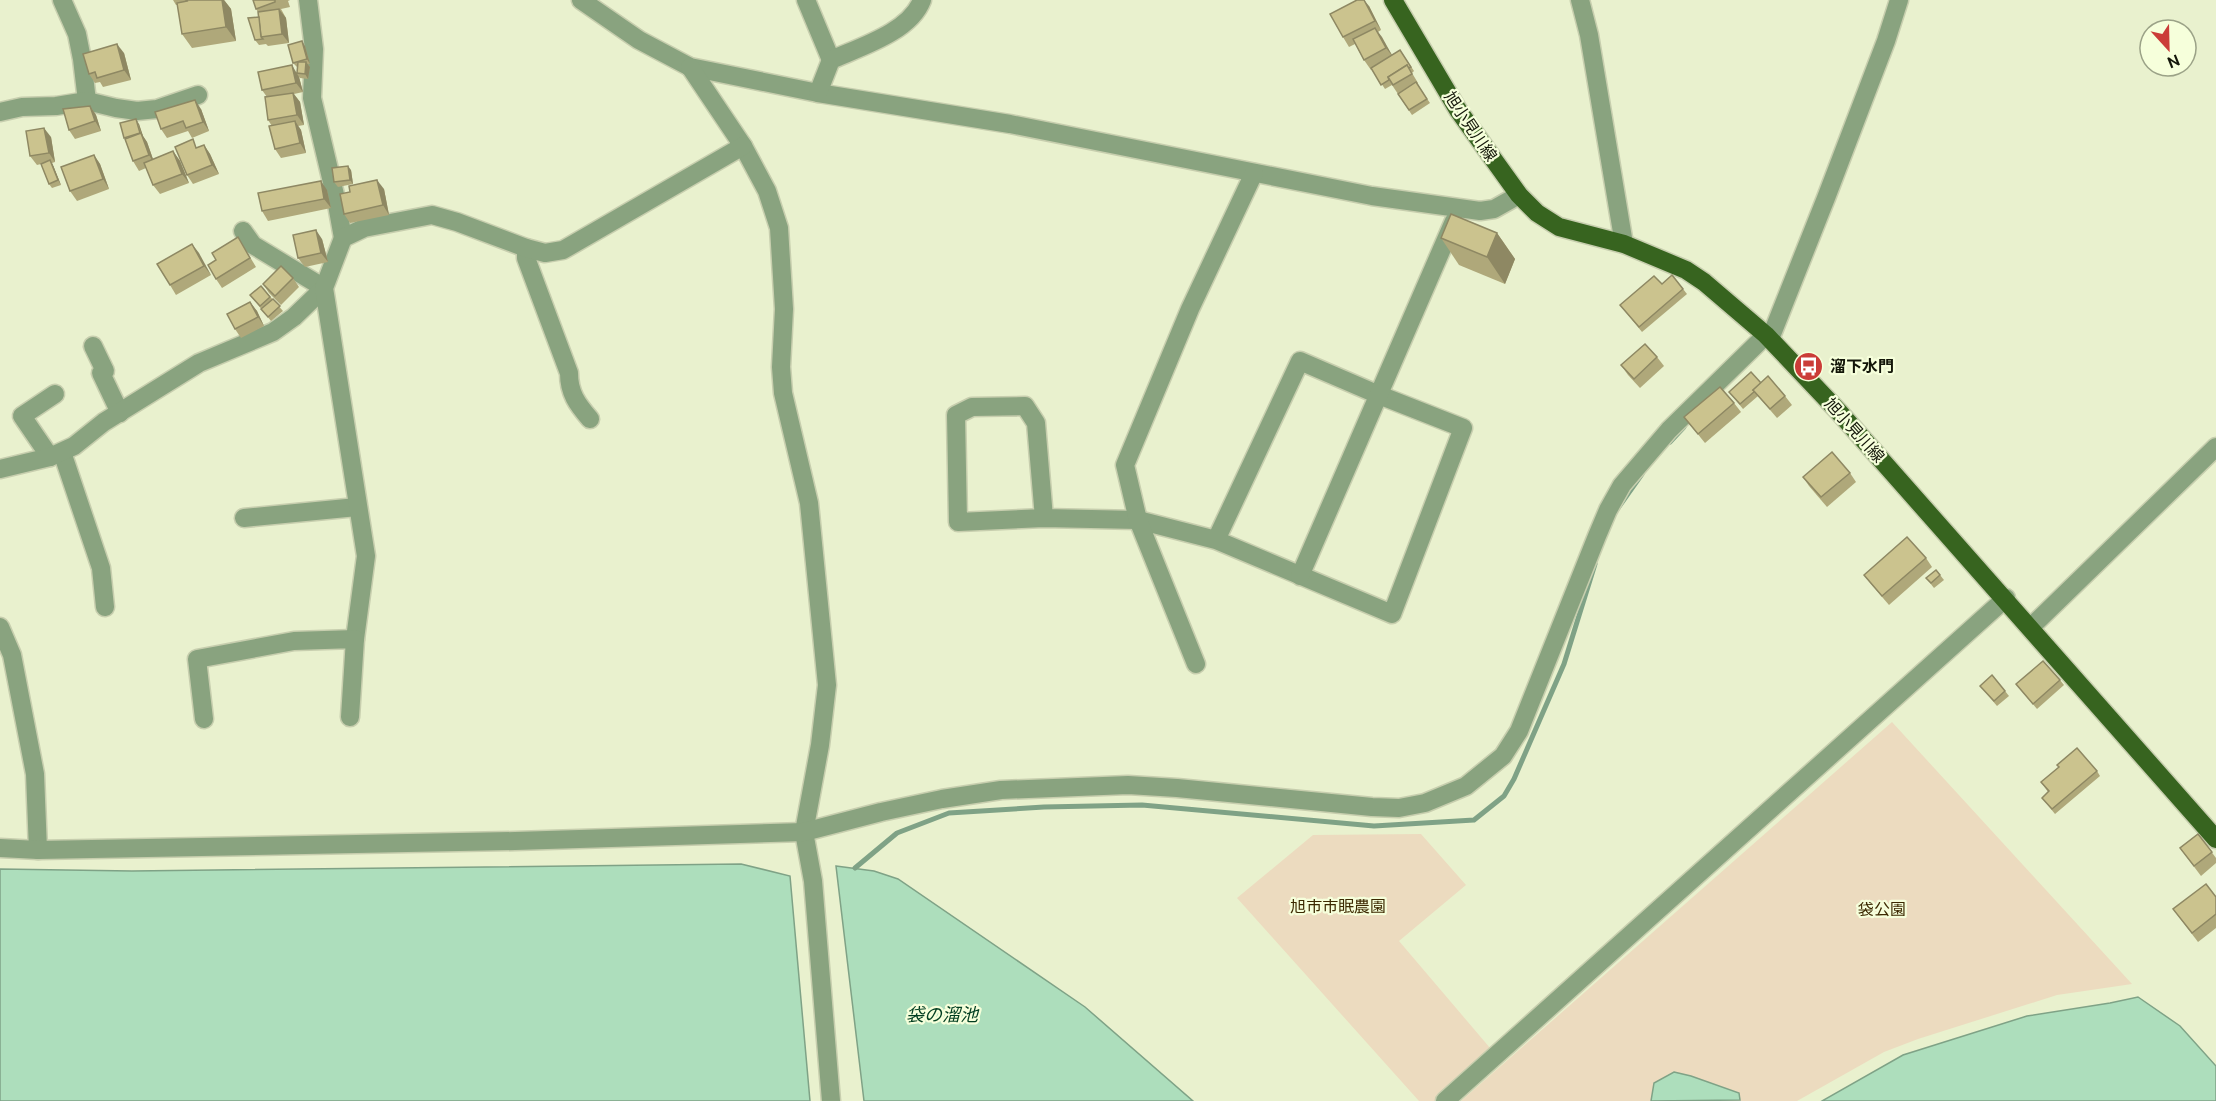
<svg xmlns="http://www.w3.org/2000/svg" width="2216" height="1101" font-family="Ubuntu,'Noto Sans JP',sans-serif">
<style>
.green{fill:#ecdbbf}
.water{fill:#addebc;stroke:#7fa286;stroke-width:1.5}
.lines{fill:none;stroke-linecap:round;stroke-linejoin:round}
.stream{stroke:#7fa286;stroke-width:5}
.minor-casing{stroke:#c7ceae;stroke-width:21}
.major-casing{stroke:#c7ceae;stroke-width:21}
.minor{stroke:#89a37f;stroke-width:18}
.major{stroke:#37641f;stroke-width:18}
.wall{fill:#afa87a}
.shaded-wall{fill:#8e8863}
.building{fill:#cbc38e;stroke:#8e8863;stroke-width:1.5}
.labels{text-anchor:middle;stroke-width:4.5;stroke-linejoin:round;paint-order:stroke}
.street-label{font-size:16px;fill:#131609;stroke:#f6ffdb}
.poi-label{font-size:16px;font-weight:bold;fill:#131609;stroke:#f6ffdb;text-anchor:start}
.park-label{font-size:16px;fill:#3c2901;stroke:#f6ffdb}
.water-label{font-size:18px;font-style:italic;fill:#003e20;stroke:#f6ffdb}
</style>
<rect width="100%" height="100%" fill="#e9f1ce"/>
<g class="green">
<path d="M1892,722L2132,984L2057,995L1918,1039L1884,1052L1797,1101H1461Z"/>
<path d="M1421,834L1466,885L1399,941L1496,1055L1442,1101H1419L1237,898L1313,835Z"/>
</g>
<g class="water">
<path d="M741,864L790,876L810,1101H0V869L132,871Z"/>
<path d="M836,866L874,871L898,879L1085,1007L1193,1101H864Z"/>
<path d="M2138,997L2180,1026L2216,1066V1101H1822L1903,1055L2027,1016L2110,1003Z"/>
<path d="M1674,1072L1691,1076L1739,1093L1740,1100L1651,1101L1654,1083Z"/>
</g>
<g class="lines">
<g class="stream">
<path d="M1670,442L1684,427"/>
<path d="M1618,508L1642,474"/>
<path d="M855,868L897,833L949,813L1044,807L1142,805L1374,826L1474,820L1504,796L1514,779L1564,664L1595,564"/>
</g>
<defs>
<g id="minor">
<path d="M62,0L77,34L82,59L87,101"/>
<path d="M308,0L314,49L312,98L336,199L343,238"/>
<path d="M581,0L639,40L690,67L818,93L1010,124L1372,196L1480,211L1494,209L1519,195"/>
<path d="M806,0L831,60"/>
<path d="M1580,0L1589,35L1624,244"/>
<path d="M690,67L743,146L767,191L779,228L784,309L781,367L783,393L809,503L827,685L820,745L804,832L813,881L831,1101"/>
<path d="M818,93L831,60C860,47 910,32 922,0"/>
<path d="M0,112L22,107L56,106L87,101L116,108L137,111L157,109L198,95"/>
<path d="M243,231L253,245L324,288"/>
<path d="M526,248V258L569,373C569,393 577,404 590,419"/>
<path d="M1770,339L1826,198L1886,41L1899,0"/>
<path d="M93,346L105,371L101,373L120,413"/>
<path d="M62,452L101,568L105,607"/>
<path d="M50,457L22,416L55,394"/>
<path d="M0,469L50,457L74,446L104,422L199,363L273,332L294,317L324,288"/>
<path d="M244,518L357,507"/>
<path d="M1044,518L1036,423L1025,406L972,407L956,415L958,522L1044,518L1138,520L1216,540L1392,614L1463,428L1379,395L1300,361L1216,540"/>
<path d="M1300,576L1454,221"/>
<path d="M0,627L12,655L35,774L38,850"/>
<path d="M2031,627L2216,447"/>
<path d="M355,639L366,556L324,288L343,238L364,228L432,215L457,222L526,248L545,253L563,250L743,146"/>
<path d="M1196,664L1138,520L1125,465L1190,309L1254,173"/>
<path d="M204,719L197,659L294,641L355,639L350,717"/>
<path d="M0,848L38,850L515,841L804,832L881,812L942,799L1001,790L1128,785L1177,788L1372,807L1399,808L1425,803L1466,786L1503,756L1519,731L1597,536L1608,510L1622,485L1669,430L1766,335"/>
<path d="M1445,1101L2006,598"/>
</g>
<path id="major" d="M1393,0L1458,110L1519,195L1537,213L1559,227L1624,244L1686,270L1704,282L1766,335L1839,412L2216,839"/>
</defs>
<use href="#minor" class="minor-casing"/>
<use href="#major" class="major-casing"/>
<use href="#minor" class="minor"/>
<use href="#major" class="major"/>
</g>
<g class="wall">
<path d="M173,0H224L231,9L236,41L192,48L182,34L178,5H176Z"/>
<path d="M253,0H290L288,1L290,7L281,9L286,18L289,43L268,46L266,44L259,45L255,40L259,17L258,12L256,9Z"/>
<path d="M1369,6L1381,30L1378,32L1392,55L1400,50L1414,71L1412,73L1418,83L1417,84L1430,103L1412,115L1392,85L1385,89L1372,69L1371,70L1364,60L1355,44L1349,47L1343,37Z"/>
<path d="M305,46L310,64H308L310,67L308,79L300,78L299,77L303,92L294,94L300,102L304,125L298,126L301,130L306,153L281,158L275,149L272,126L268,120L267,97L262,90L297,72L298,67H297L293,63Z"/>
<path d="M124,53L131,80L103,87L100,82L95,83L89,74Z"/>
<path d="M90,106L96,115L101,131L75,139L69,130Z"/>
<path d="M201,109L209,131L192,138L188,131L167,138L161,129Z"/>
<path d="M139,124L143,136L147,142L153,159L173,151L180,161L189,183L160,194L153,185L146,168L139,171L133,161Z"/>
<path d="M51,137L55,162L52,163L61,185L52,188L49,184L41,164L37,165L30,156Z"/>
<path d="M204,145L210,154L219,174L193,184L187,175L198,147Z"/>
<path d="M94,155L100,164L109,189L77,201L70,191Z"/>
<path d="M351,170L353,184L338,187L334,182Z"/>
<path d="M384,189L389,215L350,223L344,214L350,192Z"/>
<path d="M327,190L331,208L268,221L262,211Z"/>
<path d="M1497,233L1515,259L1505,284L1459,265L1441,238Z"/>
<path d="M322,239L328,262L305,267L298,258Z"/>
<path d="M192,244L211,275L176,295L170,285Z"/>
<path d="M244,247L256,267L222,288L216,279Z"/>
<path d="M293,278L299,287L281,305L269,293L263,284Z"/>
<path d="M1662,284L1683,289L1687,294L1642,332L1620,305Z"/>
<path d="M261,286L283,311L271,321L250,295Z"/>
<path d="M250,302L257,311L264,326L241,338L235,329Z"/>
<path d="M1657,357L1664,366L1640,388L1628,375L1621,365Z"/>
<path d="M1761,383L1785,396L1792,405L1777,418L1758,396L1743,409L1729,392Z"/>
<path d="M1734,403L1741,412L1705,443L1684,417Z"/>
<path d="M1850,473L1856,482L1827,507L1809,486L1803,477Z"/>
<path d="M1926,558L1932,567L1889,605L1871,584L1864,575Z"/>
<path d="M1940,575L1944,580L1934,588L1926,578Z"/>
<path d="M2060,680L2064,685L2037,709L2016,684Z"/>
<path d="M1980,686L2005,691L2009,696L1997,706Z"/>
<path d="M2097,771L2100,776L2055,814L2042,798L2048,792L2041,782Z"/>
<path d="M2198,834L2216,858V863L2201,876L2180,848Z"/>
<path d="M2216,897V928L2198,942L2173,909Z"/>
</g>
<g class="shaded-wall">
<path d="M222,0H224L231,9L236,41L226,27Z"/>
<path d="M1364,0L1369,6L1381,30L1375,21Z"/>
<path d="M279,9L286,18L289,43L282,34Z"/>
<path d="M1375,28L1382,37L1393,57L1386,48Z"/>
<path d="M302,41L305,46L310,64L307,59Z"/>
<path d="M117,44L124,53L131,80L124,70Z"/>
<path d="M306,62L310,67L308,79L305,74Z"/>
<path d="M292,65L299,77L303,92L296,83Z"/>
<path d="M293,93L300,102L304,125L297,115Z"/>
<path d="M195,100L201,109L209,131L203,122Z"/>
<path d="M90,106L96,115L101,131L95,121Z"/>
<path d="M136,119L139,124L143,136L147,142L155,165L149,155Z"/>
<path d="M295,121L301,130L306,153L300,143Z"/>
<path d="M44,128L51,137L55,162L49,153Z"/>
<path d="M204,145L210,154L219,174L212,165Z"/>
<path d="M173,151L180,161L189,183L182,174Z"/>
<path d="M94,155L100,164L109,189L103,179Z"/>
<path d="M50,160L53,165L61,185L58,180Z"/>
<path d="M348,166L351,170L353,184L350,180Z"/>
<path d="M377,180L384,189L389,215L383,205Z"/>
<path d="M321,181L327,190L331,208L324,199Z"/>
<path d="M316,230L322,239L328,262L321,253Z"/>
<path d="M1497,233L1515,259L1505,284L1487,257Z"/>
<path d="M192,244L199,253L211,275L204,266Z"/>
<path d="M250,302L257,311L264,326L258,317Z"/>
</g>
<g class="building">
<path d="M186,0H222L226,27L182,34L177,3L187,1Z"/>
<path d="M253,0H275V2L256,9Z"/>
<path d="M1357,0H1364L1375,21L1343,37L1330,14Z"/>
<path d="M279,9L282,34L261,37L258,12Z"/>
<path d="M259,17L261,37L263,39L255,40L248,18Z"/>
<path d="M1375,28L1386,48L1364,60L1353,39Z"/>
<path d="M302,41L307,59L293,63L288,45Z"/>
<path d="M117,44L124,70L97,78L95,72L89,74L83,54Z"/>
<path d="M1400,50L1411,67L1408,68L1407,65L1388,77L1389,80L1381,85L1371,68Z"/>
<path d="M298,62H306L305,74L297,73Z"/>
<path d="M292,65L296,83L262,90L258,72Z"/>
<path d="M1407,65L1412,74L1393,85L1388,77Z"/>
<path d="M1416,82L1427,99L1409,110L1398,94Z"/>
<path d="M293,93L297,115L268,120L265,97Z"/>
<path d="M195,100L203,122L186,128L183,121L161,129L155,112Z"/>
<path d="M90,106L95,121L69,130L63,109Z"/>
<path d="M136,119L140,133L124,138L120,123Z"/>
<path d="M295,121L300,143L275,149L269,126Z"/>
<path d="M44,128L49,153L30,156L26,131Z"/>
<path d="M141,133L149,155L133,161L125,139Z"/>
<path d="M193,139L196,148L204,145L212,165L187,175L175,147Z"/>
<path d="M173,151L182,174L153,185L144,163Z"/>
<path d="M94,155L103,179L70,191L61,167Z"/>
<path d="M50,160L58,180L49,184L41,164Z"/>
<path d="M348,166L350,180L334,182L332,168Z"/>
<path d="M377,180L383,205L344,214L340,194L350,192L349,186Z"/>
<path d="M321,181L324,199L262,211L258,193Z"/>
<path d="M1451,214L1497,233L1487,257L1441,238Z"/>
<path d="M316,230L321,253L298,258L293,235Z"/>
<path d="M238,237L250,258L216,279L208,265L216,260L212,253Z"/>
<path d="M192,244L204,266L170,285L157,264Z"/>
<path d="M281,266L293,278L275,296L263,284Z"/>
<path d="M1672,275L1683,289L1639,327L1620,305L1654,276L1662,284Z"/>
<path d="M261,286L270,297L260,306L250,295Z"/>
<path d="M273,299L280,306L268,317L261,309Z"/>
<path d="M250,302L258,317L235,329L227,314Z"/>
<path d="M1645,344L1657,357L1634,379L1621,365Z"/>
<path d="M1751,372L1761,383L1753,390L1755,391L1740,404L1729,392Z"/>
<path d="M1768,376L1785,396L1770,409L1753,390Z"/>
<path d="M1720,387L1734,403L1698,434L1684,417Z"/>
<path d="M1832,452L1850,473L1821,497L1803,477Z"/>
<path d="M1907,537L1926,558L1882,596L1864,575Z"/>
<path d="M1936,570L1940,575L1931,583L1926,578Z"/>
<path d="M2043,661L2060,680L2033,704L2016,684Z"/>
<path d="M1992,675L2005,691L1994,701L1980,686Z"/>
<path d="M2077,748L2097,771L2052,809L2042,798L2049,791L2041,782L2059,767L2057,765Z"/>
<path d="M2198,834L2212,852L2194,866L2180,848Z"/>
<path d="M2206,884L2216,897V914L2192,933L2173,909Z"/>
</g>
<defs>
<symbol id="bus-disc" viewBox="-11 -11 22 22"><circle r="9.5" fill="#cb3c38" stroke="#f6ffdb"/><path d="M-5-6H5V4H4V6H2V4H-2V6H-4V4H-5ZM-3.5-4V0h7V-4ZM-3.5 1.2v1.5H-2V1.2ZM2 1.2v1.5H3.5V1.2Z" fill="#fff"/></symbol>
</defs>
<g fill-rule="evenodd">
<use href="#bus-disc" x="1792" y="350" width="33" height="33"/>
</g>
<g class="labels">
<g class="street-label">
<text transform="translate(1471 126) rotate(56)" y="6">旭小見川線</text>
<text transform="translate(1855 430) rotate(48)" y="6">旭小見川線</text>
</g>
<g class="poi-label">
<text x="1830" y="372">溜下水門</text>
</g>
<g class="park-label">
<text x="1338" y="912">旭市市眠農園</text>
<text x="1882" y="915">袋公園</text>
</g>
<g class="water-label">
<text x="942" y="1021">袋の溜池</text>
</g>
</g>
<g transform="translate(2168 48) rotate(158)"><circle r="28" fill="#f6ffdb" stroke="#9ba287" stroke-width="1.5"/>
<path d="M0-4.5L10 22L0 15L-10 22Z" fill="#cb3c38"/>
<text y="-9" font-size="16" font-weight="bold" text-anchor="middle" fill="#131609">N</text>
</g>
</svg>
